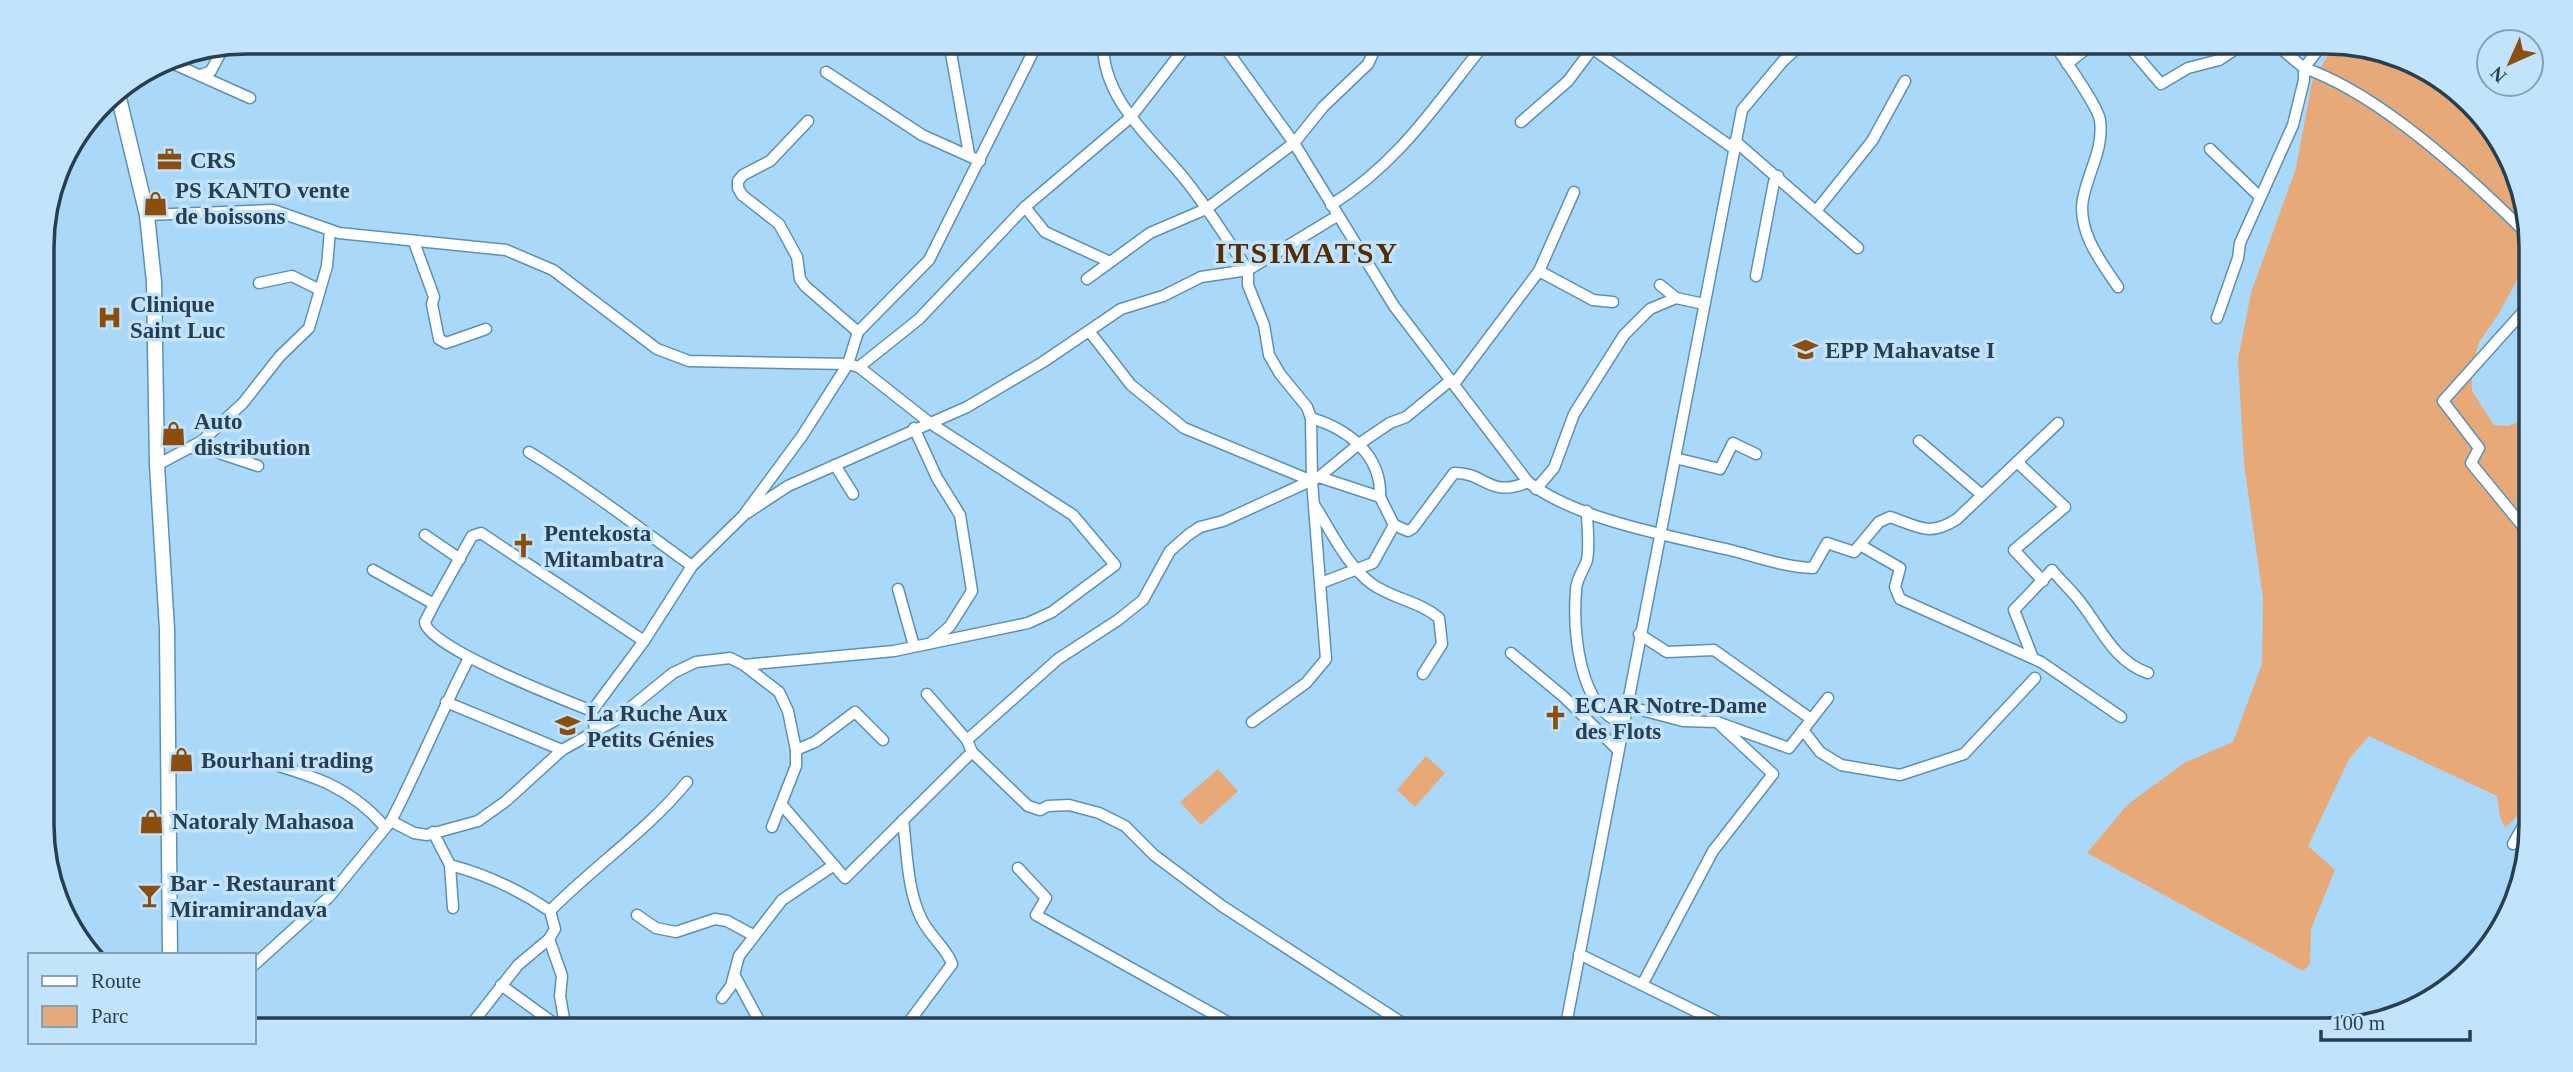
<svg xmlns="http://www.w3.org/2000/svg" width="2573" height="1072" font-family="'Times New Roman',serif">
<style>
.green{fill:#e7a978}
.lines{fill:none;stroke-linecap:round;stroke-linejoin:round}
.minor-casing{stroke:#5a92b7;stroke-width:13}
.major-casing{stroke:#5a92b7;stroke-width:17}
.minor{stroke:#fff;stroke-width:10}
.major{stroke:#fff;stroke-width:14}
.labels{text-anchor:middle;stroke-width:7;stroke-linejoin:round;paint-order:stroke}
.poi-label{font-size:23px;font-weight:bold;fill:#273f4f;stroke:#c2e3fc;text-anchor:start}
.district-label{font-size:30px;font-weight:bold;letter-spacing:2px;fill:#562c01;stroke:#c2e3fc}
.rim{fill:none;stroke:#273f4f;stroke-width:3.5}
</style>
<rect width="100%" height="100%" fill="#aad8f8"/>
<g class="green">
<path d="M2335,44L2404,57L2488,122L2529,220L2526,263L2498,315L2479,342L2472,367V391L2494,425L2508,426L2530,417L2531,749L2517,768C2523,792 2528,812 2505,827L2500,817L2497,796L2369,736L2349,759L2308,846L2335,870L2311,929L2310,964L2303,971L2087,853L2127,805L2184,763L2233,742L2262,664L2263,598L2244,464L2238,359L2251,293L2296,168L2312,82Z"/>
<path d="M1426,756L1445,773L1415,807L1397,790Z"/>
<path d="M1218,769L1238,791L1201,825L1180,802Z"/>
</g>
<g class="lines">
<defs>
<g id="minor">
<path d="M949,42L969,154"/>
<path d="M1103,42C1102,101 1153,139 1187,182C1209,210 1228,241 1248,270V285L1264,325L1269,355L1280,374L1307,407L1311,418L1312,481L1326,659L1306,683L1252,722"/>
<path d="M1221,42L1294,143L1394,306L1528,482C1577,520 1670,536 1730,550C1757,557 1785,567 1813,568L1827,543L1854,552L1879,522L1890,517C1920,527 1929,537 1957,519L2058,423"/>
<path d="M1583,42L1733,148"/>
<path d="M2053,42C2063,58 2097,104 2100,120C2104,149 2088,172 2083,199C2077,231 2101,262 2118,287"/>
<path d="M2125,42L2161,84L2188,68L2219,60L2246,42"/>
<path d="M2273,42L2304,68L2324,42"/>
<path d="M165,60L250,98"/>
<path d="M2067,64L2095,42"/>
<path d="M826,72L922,135L980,161"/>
<path d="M201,75L211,71L224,46"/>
<path d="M808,121L770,161L743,175L738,181V188L742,195L779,224L797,257L800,279L805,286L858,332"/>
<path d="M1521,122L1568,81L1592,49"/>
<path d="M1735,141L1858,248"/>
<path d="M2210,149L2259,196"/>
<path d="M1331,205C1400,162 1436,104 1486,42"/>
<path d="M1025,207L1045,232L1110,262"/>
<path d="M1816,211L1872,141L1905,81"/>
<path d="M147,215L273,210L339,233L506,250L553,270L657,349L689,361L848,364L859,367L930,423L1073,515L1115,565L1052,612L1028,623L894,651L744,665L730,658L696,662L673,673L614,721L562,750L506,801L478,821L427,835L414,833L391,821L329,897L254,965"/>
<path d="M414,242L434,297L432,304L439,339L446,343L486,329"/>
<path d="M1539,271L1593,300L1613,302"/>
<path d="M1756,276L1774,182L1778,176"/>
<path d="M1087,279L1150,233L1206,209L1294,143L1323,107L1368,64L1378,42"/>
<path d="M259,283L292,276L318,289"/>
<path d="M1660,285L1676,298L1704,304"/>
<path d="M2529,305L2443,401L2479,448L2471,463L2530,535"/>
<path d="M2217,318L2238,258L2240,243L2293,125L2304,80V68C2380,94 2472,179 2529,236"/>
<path d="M1089,331L1131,385L1184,428L1312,481"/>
<path d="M859,367L919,319L1025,207L1131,117L1189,42"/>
<path d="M1454,384L1539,271L1574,192"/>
<path d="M1311,418C1348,429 1382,455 1380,497"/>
<path d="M914,428L937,478L960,515L972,591L950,626L933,641"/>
<path d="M1919,441L1982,495"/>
<path d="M192,448L216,452L258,466"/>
<path d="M529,452C586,487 638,527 692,566"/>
<path d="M1675,458L1720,469L1733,443L1756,454"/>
<path d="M2017,462L2065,507L2014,550L2043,581"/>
<path d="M157,465L202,441L243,403L280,356L309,328L327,266L330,230"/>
<path d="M835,465L853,494"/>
<path d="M1319,477L1359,444L1390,423L1406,417L1451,380"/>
<path d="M1536,489L1554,468L1574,414L1624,335L1650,309L1676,298"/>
<path d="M1315,506C1331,531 1347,566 1372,584C1393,599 1419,601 1439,618L1442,644L1423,674"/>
<path d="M1587,511C1587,526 1590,545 1587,560C1584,570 1576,579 1576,590C1573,631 1578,707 1623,724"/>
<path d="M747,513L788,486L967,407L1043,362L1121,309L1163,296L1201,277L1248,270L1337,216"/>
<path d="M425,535L460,559"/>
<path d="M1860,545L1900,568L1895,587L1900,599L2041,662L2121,717"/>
<path d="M373,570L434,604L425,622C427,647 564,700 592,711"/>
<path d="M1321,583L1373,563L1394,525"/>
<path d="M898,589L914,646"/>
<path d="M434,604L472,536L481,533L644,641"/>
<path d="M1639,634L1667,652L1714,650L1811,719"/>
<path d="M1511,653L1564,697L1618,750"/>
<path d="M2033,658L2014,610L2052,570C2060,580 2070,589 2078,599C2100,626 2113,661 2148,673"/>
<path d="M744,665L779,692L788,711L796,750V766L772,827"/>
<path d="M927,694L967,740L972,752L1028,806L1040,810L1048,806L1069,805L1099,813L1125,826L1154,855L1222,906L1413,1030"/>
<path d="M446,702L562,750"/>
<path d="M1626,706L1683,721L1717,722L1789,748L1828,698"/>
<path d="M595,730L592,711L644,641L692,566L743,516L802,436L848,364L858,332L929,260L1038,42"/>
<path d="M1803,730L1820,752L1841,765L1900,775L1964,754L2035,678"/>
<path d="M967,740L1058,659L1118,620L1143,600L1170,551L1188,535L1200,527L1223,521L1319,477L1380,497L1394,525L1408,531L1413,528L1454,473C1486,472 1488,499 1528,482"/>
<path d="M796,750L815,742L855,712L883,740"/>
<path d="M265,762C314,776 350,787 384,826"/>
<path d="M782,805L845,878L972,752"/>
<path d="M903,820C907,851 907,889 921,918C928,934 948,950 952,964L903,1030"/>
<path d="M391,821C419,767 441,712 469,658"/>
<path d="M433,832L450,865L453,908"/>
<path d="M2513,844L2531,812"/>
<path d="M450,865C488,875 518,889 550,911L555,929L549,939L518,965L467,1030"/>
<path d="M1018,868L1046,898L1036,915L1242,1030"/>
<path d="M550,911C594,866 647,831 687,782"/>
<path d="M637,915L656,928L676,932L715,919L727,921L753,935"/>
<path d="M549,939L562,976L560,996L566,1030"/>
<path d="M1579,954L1734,1030"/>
<path d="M735,976L764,1030"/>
<path d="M1643,983L1713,851L1773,774L1717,722"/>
<path d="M501,985L563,1030"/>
<path d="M722,998L731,986L739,956L782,900L834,865"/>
<path d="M1565,1030L1742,110L1783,61L1804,42"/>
</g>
<path id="major" d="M117,90L147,215L154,282L157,465L167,629L170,955"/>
</defs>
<use href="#minor" class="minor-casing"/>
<use href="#major" class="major-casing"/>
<use href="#minor" class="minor"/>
<use href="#major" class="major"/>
</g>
<defs>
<symbol id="office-bare" viewBox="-9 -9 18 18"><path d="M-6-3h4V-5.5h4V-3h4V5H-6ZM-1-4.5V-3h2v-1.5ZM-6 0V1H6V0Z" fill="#8b4e0f" stroke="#c2e3fc" stroke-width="2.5" paint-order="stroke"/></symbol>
<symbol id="shop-bare" viewBox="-9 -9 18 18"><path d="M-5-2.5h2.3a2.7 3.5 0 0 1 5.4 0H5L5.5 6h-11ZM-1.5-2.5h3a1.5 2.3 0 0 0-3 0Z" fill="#8b4e0f" stroke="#c2e3fc" stroke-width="2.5" paint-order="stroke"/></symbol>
<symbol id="hospital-bare" viewBox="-9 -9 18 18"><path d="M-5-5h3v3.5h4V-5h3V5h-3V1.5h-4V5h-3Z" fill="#8b4e0f" stroke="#c2e3fc" stroke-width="2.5" paint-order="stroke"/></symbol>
<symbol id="school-bare" viewBox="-9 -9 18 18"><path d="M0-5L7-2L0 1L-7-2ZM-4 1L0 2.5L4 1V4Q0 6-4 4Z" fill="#8b4e0f" stroke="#c2e3fc" stroke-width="2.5" paint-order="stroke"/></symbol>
<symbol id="church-bare" viewBox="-9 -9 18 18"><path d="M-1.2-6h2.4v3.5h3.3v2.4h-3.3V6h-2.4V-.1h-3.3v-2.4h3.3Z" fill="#8b4e0f" stroke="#c2e3fc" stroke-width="2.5" paint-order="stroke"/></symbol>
<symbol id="bar-bare" viewBox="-9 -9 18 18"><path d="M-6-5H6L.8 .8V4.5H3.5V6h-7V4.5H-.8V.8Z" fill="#8b4e0f" stroke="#c2e3fc" stroke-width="2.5" paint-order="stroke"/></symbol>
</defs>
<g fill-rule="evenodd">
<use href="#office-bare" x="152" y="142" width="35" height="35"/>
<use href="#shop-bare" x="138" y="186" width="35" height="35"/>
<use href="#hospital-bare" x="92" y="300" width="35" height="35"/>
<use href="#school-bare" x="1788" y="332" width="35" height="35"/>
<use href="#shop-bare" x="156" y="416" width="35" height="35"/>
<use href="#church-bare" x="506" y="528" width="35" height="35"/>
<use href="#church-bare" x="1538" y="700" width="35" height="35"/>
<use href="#school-bare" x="550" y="708" width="35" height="35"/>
<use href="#shop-bare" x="164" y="742" width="35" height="35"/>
<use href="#shop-bare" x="134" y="804" width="35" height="35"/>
<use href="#bar-bare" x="132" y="878" width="35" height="35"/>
</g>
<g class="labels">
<g class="poi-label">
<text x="190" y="168">CRS</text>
<text x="175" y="198">PS KANTO vente<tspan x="175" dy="26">de boissons</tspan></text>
<text x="130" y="312">Clinique<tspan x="130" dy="26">Saint Luc</tspan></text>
<text x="1825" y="358">EPP Mahavatse I</text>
<text x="194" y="429">Auto<tspan x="194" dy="26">distribution</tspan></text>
<text x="544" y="541">Pentekosta<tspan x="544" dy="26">Mitambatra</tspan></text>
<text x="1575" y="713">ECAR Notre-Dame<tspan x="1575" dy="26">des Flots</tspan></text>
<text x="587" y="721">La Ruche Aux<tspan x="587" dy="26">Petits Génies</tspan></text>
<text x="201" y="768">Bourhani trading</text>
<text x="172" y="829">Natoraly Mahasoa</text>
<text x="170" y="891">Bar - Restaurant<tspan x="170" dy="26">Miramirandava</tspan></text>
</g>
<g class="district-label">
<text x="1307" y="263">ITSIMATSY</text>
</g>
</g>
<path d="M0 0H2573V1072H0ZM247 54H2326A193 193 0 0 1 2519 247V825A193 193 0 0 1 2326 1018H247A193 193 0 0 1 54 825V247A193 193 0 0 1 247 54Z" fill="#c2e3fc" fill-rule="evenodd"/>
<path class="rim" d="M247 54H2326A193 193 0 0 1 2519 247V825A193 193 0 0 1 2326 1018H247A193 193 0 0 1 54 825V247A193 193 0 0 1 247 54Z"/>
<rect x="28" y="953" width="228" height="91" fill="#c2e3fc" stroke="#84a1b7" stroke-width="2"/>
<rect x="42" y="976" width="35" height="10" fill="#ffffff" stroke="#84a1b7" stroke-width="2"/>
<text x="91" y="988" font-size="21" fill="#273f4f">Route</text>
<rect x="42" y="1006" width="35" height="21" fill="#e7a978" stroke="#84a1b7" stroke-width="2"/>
<text x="91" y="1023" font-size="21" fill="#273f4f">Parc</text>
<g transform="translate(2510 63) rotate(225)"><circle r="33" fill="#c2e3fc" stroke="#84a1b7" stroke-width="2"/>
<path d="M0-5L12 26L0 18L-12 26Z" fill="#8b4e0f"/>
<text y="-10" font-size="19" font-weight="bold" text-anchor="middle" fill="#273f4f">N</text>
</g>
<path d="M2321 1030v10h149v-10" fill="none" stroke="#273f4f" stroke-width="3.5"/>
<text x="2332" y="1030" font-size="21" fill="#273f4f" stroke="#c2e3fc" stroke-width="5" paint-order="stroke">100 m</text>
</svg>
